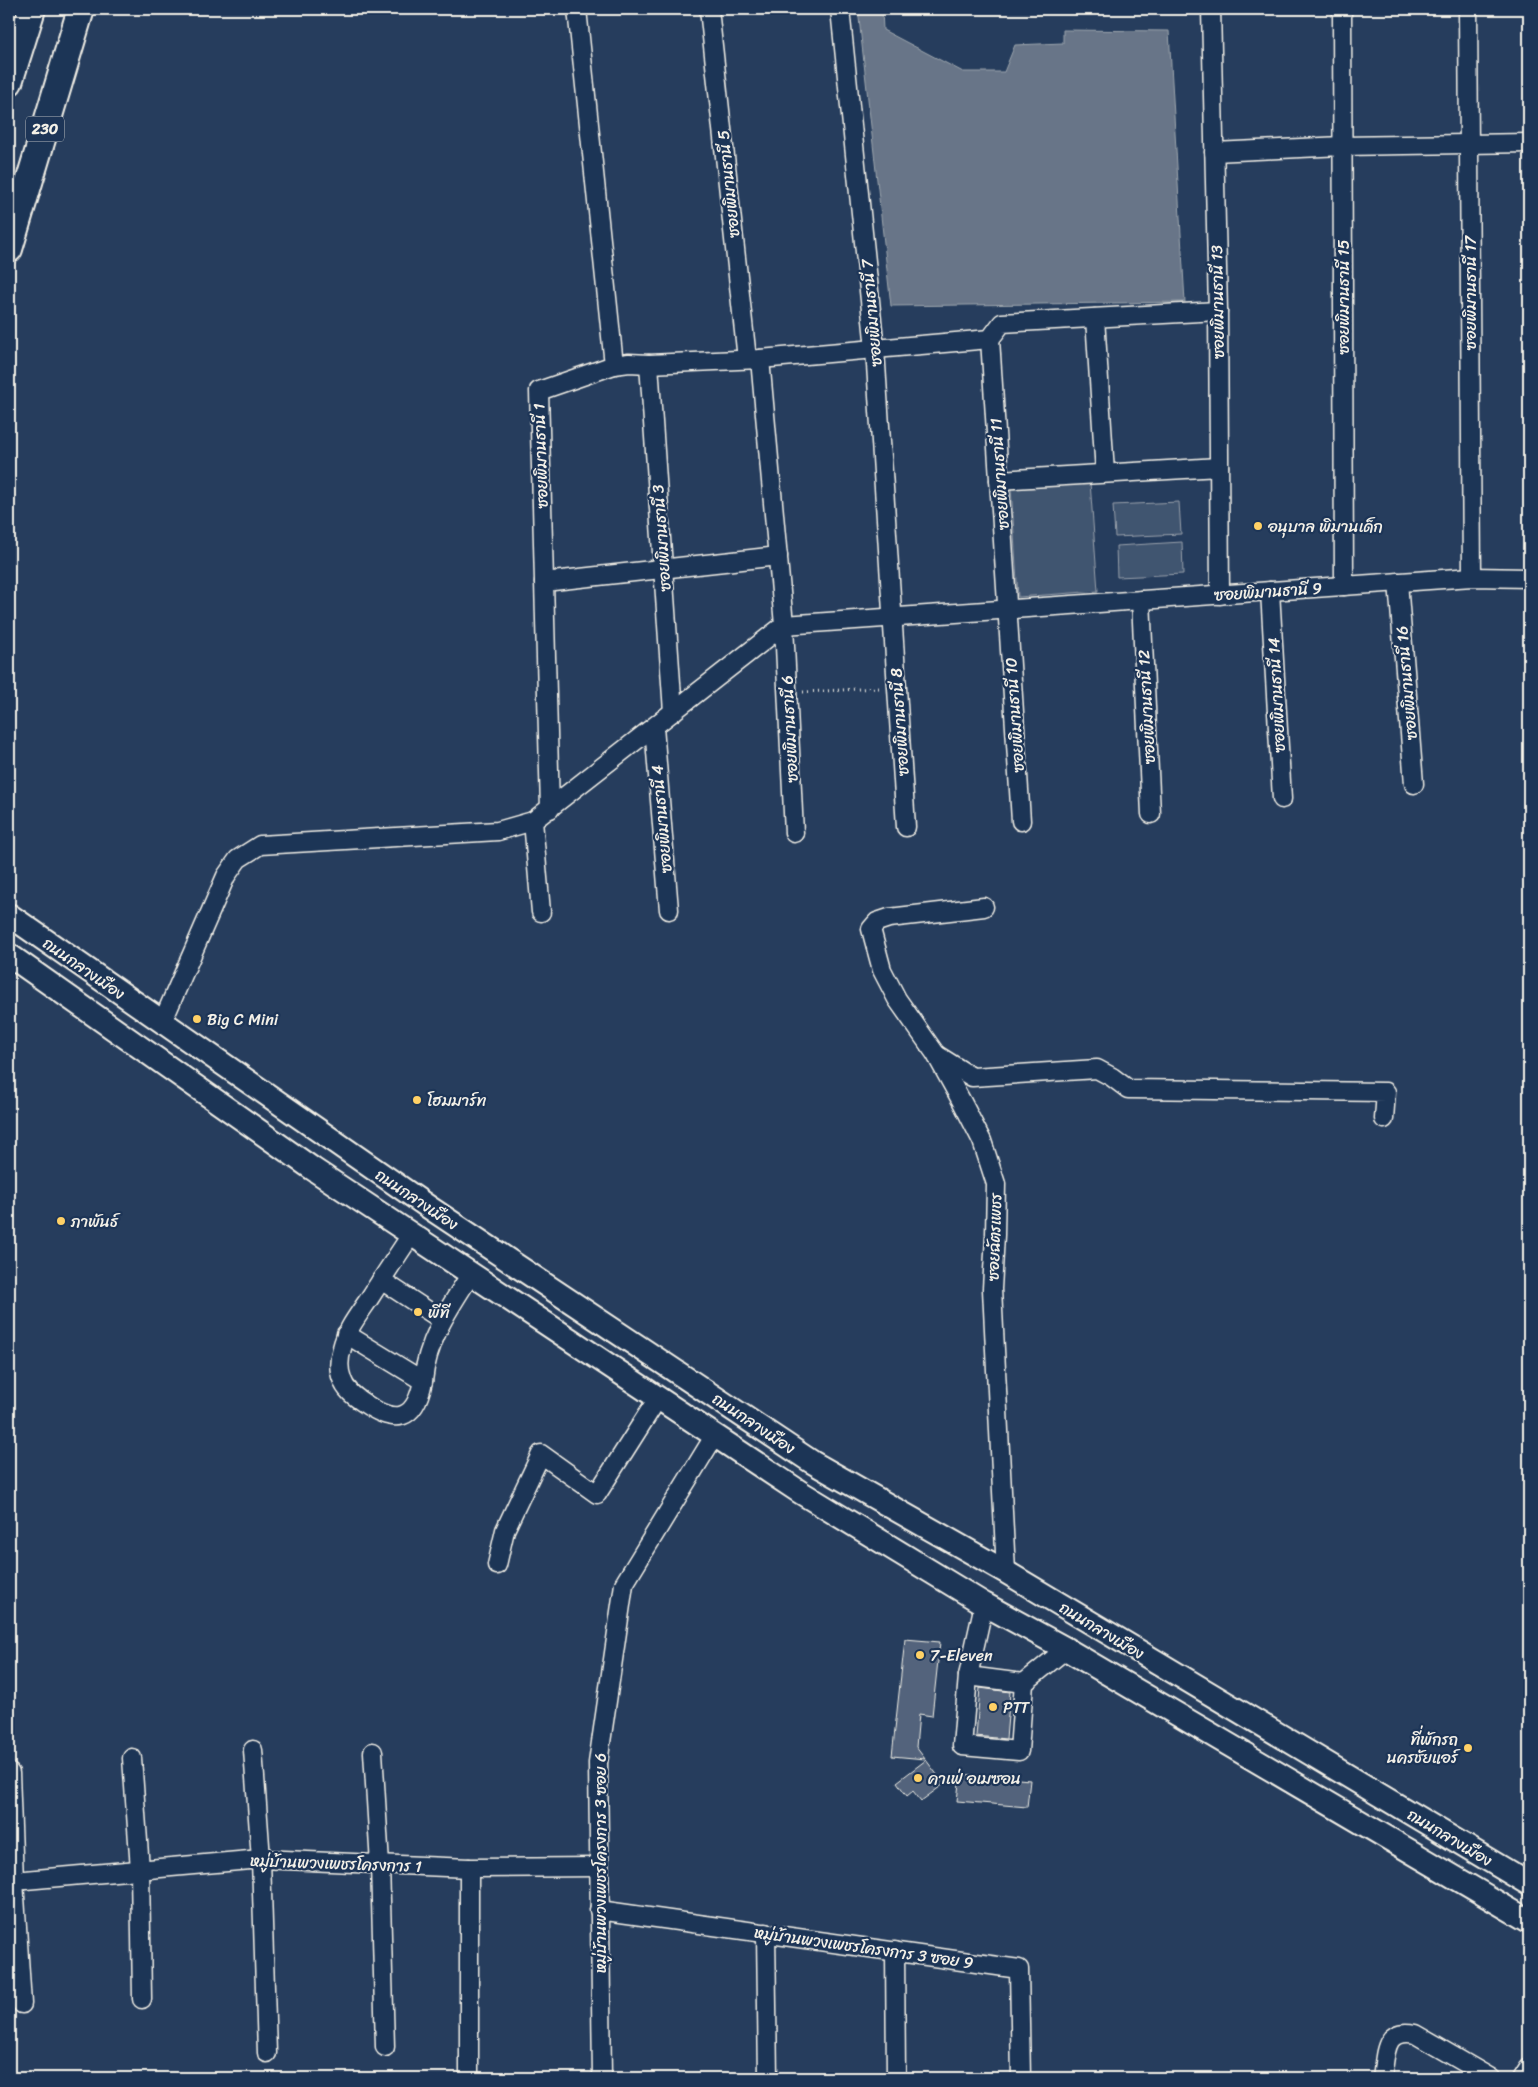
<svg xmlns="http://www.w3.org/2000/svg" width="1538" height="2087" font-family="Sriracha,'Playpen Sans Thai',sans-serif">
<style>
.green{fill:#40546f;stroke:#9aa2ac}
.water{fill:#677588;stroke:#9fa7ae}
.building{fill:#52647b;stroke:#f4f1e8}
.lines{fill:none;stroke-linecap:round;stroke-linejoin:round}
.minor-casing{stroke:#f4f1e8;stroke-width:21}
.major-casing{stroke:#f4f1e8;stroke-width:26}
.highway-casing{stroke:#f4f1e8;stroke-width:30}
.path{stroke:#f4f1e8;stroke-width:3;stroke-dasharray:1 4;stroke-linecap:butt}
.minor{stroke:#1d3557;stroke-width:18}
.major{stroke:#1d3557;stroke-width:22}
.highway{stroke:#1d3557;stroke-width:26}
.poi-dot{fill:#ffd166;stroke:#1d3557;stroke-width:2}
.labels{text-anchor:middle;stroke-width:4.5;stroke-linejoin:round;paint-order:stroke}
.shield{fill:#1d3557;stroke:#b4b9bc;stroke-width:1}
.shield-label{font-size:15px;font-weight:bold;fill:#f4f1e8}
.street-label{font-size:16px;fill:#f4f1e8;stroke:#1d3557}
.poi-label{font-size:16px;fill:#f4f1e8;stroke:#1d3557;text-anchor:start}
</style>
<rect width="100%" height="100%" fill="#263d5d"/>
<filter id="ink" filterUnits="userSpaceOnUse"><feTurbulence type="fractalNoise" baseFrequency=".02" numOctaves="2"/><feDisplacementMap in="SourceGraphic" scale="10" xChannelSelector="R" yChannelSelector="G"/><feConvolveMatrix kernelMatrix="1 2 1 2 8 2 1 2 1" color-interpolation-filters="sRGB"/></filter>
<g filter="url(#ink)">
<g class="green">
<path d="M1090,482L1098,591L1018,597L1011,487Z"/>
<path d="M1179,502L1181,534L1115,537L1113,505Z"/>
<path d="M1182,542L1183,574L1117,577L1116,546Z"/>
</g>
<path class="water" d="M858,9H882L883,30L963,72H1004L1015,45L1063,43V30L1169,31L1185,302L891,306Z"/>
<g class="building">
<path d="M905,1639L940,1642L932,1716L919,1714L916,1747L925,1759L892,1756Z"/>
<path d="M980,1688L1010,1692L1006,1739L976,1736Z"/>
<path d="M926,1760L944,1784L921,1801L913,1791L907,1796L897,1782Z"/>
<path d="M960,1774L1030,1780L1027,1807L957,1801Z"/>
</g>
<g class="lines">
<defs>
<g id="minor">
<path d="M709,9L747,359"/>
<path d="M840,9L875,349L906,827"/>
<path d="M1211,9L1218,311L1220,595"/>
<path d="M1342,9L1344,586"/>
<path d="M1468,9L1472,577"/>
<path d="M1214,152L1342,146L1529,143"/>
<path d="M1095,318L1105,473"/>
<path d="M990,339L1021,821"/>
<path d="M760,359L784,625L794,833"/>
<path d="M649,364L673,712"/>
<path d="M614,365L629,363L649,364L760,359L990,339L1002,323L1218,311"/>
<path d="M999,480L1219,467"/>
<path d="M544,582L778,556"/>
<path d="M1398,582L1414,784"/>
<path d="M1270,591L1282,799"/>
<path d="M1141,600L1151,814"/>
<path d="M654,727L669,910"/>
<path d="M550,809L539,391L614,365L577,9"/>
<path d="M533,821L541,912"/>
<path d="M984,907L889,918L877,922L871,929L882,970L897,999L935,1053L962,1102L982,1141L996,1184L995,1235L992,1289L1006,1572"/>
<path d="M162,1023L226,876L238,859L260,845L498,831L533,821L784,625L1472,577L1529,578"/>
<path d="M937,1055L972,1077L1097,1069L1112,1077L1128,1089L1386,1092L1384,1119"/>
<path d="M411,1235C397,1256 383,1277 369,1299C359,1314 346,1330 342,1348C339,1358 338,1369 342,1379C345,1390 355,1397 364,1403C396,1425 415,1421 423,1381"/>
<path d="M381,1280L442,1320"/>
<path d="M346,1334L423,1381C427,1340 449,1308 471,1274"/>
<path d="M497,1565L505,1530L541,1454L597,1494L658,1398"/>
<path d="M984,1604L968,1676L962,1746L1019,1751L1024,1683"/>
<path d="M968,1676L1024,1683L1066,1649"/>
<path d="M253,1750L261,1859L267,2053"/>
<path d="M373,1752L380,1864L385,2047"/>
<path d="M132,1758L140,1869L142,1999"/>
<path d="M10,1773L14,1881L22,2004"/>
<path d="M469,1868V2078"/>
<path d="M14,1881L261,1859L469,1868L599,1867"/>
<path d="M599,1910L1019,1969L1021,2078"/>
<path d="M766,1933L768,2078"/>
<path d="M895,1951L896,2078"/>
<path d="M602,2078L598,1763L624,1584L715,1435"/>
<path d="M1382,2078C1386,2055 1383,2027 1415,2034L1491,2078"/>
<path d="M1522,2078L1529,2067"/>
</g>
<g id="major">
<path d="M9,915L430,1208L812,1462L1006,1572L1529,1884"/>
<path d="M9,955L313,1169L800,1492L984,1604L1066,1649L1529,1921"/>
</g>
<g id="highway">
<path d="M9,82L32,9"/>
<path d="M9,249L81,9"/>
</g>
</defs>
<use href="#minor" class="minor-casing"/>
<use href="#major" class="major-casing"/>
<use href="#highway" class="highway-casing"/>
<path class="path" d="M803,692L879,688"/>
<use href="#minor" class="minor"/>
<use href="#major" class="major"/>
<use href="#highway" class="highway"/>
</g>
</g>
<g class="poi-dot">
<circle cx="1258" cy="526" r="5"/>
<circle cx="197" cy="1019" r="5"/>
<circle cx="417" cy="1100" r="5"/>
<circle cx="61" cy="1221" r="5"/>
<circle cx="418" cy="1312" r="5"/>
<circle cx="920" cy="1655" r="5"/>
<circle cx="993" cy="1707" r="5"/>
<circle cx="1468" cy="1748" r="5"/>
<circle cx="918" cy="1778" r="5"/>
</g>
<g class="labels">
<rect class="shield" x="26" y="116.5" width="38" height="25" rx="4"/>
<g class="shield-label">
<text x="45" y="134">230</text>
</g>
<g class="street-label">
<text transform="translate(728 184) rotate(-96)" y="6">ซอยพิมานธานี 5</text>
<text transform="translate(1470 293) rotate(-90)" y="6">ซอยพิมานธานี 17</text>
<text transform="translate(1343 297) rotate(-90)" y="6">ซอยพิมานธานี 15</text>
<text transform="translate(1217 302) rotate(-91)" y="6">ซอยพิมานธานี 13</text>
<text transform="translate(871 313) rotate(-95)" y="6">ซอยพิมานธานี 7</text>
<text transform="translate(540 456) rotate(-92)" y="6">ซอยพิมานธานี 1</text>
<text transform="translate(999 474) rotate(-94)" y="6">ซอยพิมานธานี 11</text>
<text transform="translate(661 538) rotate(-94)" y="6">ซอยพิมานธานี 3</text>
<text transform="translate(1268 591) rotate(-4)" y="6">ซอยพิมานธานี 9</text>
<text transform="translate(1406 683) rotate(-95)" y="6">ซอยพิมานธานี 16</text>
<text transform="translate(1276 695) rotate(-93)" y="6">ซอยพิมานธานี 14</text>
<text transform="translate(1146 707) rotate(-93)" y="6">ซอยพิมานธานี 12</text>
<text transform="translate(1014 715) rotate(-94)" y="6">ซอยพิมานธานี 10</text>
<text transform="translate(899 722) rotate(-94)" y="6">ซอยพิมานธานี 8</text>
<text transform="translate(789 729) rotate(-93)" y="6">ซอยพิมานธานี 6</text>
<text transform="translate(661 819) rotate(-95)" y="6">ซอยพิมานธานี 4</text>
<text transform="translate(84 968) rotate(35)" y="6">ถนนกลางเมือง</text>
<text transform="translate(417 1199) rotate(34)" y="6">ถนนกลางเมือง</text>
<text transform="translate(994 1237) rotate(-88)" y="6">ซอยฉัตรเพชร</text>
<text transform="translate(754 1423) rotate(34)" y="6">ถนนกลางเมือง</text>
<text transform="translate(1102 1630) rotate(31)" y="6">ถนนกลางเมือง</text>
<text transform="translate(1450 1837) rotate(31)" y="6">ถนนกลางเมือง</text>
<text transform="translate(336 1863) rotate(2)" y="6">หมู่บ้านพวงเพชรโครงการ 1</text>
<text transform="translate(600 1863) rotate(-90)" y="6">หมู่บ้านพวงเพชรโครงการ 3 ซอย 6</text>
<text transform="translate(864 1947) rotate(8)" y="6">หมู่บ้านพวงเพชรโครงการ 3 ซอย 9</text>
</g>
<g class="poi-label">
<text x="1268" y="532">อนุบาล พิมานเด็ก</text>
<text x="207" y="1025">Big C Mini</text>
<text x="427" y="1106">โฮมมาร์ท</text>
<text x="71" y="1227">ภาพันธ์</text>
<text x="428" y="1318">พีที</text>
<text x="930" y="1661">7-Eleven</text>
<text x="1003" y="1713">PTT</text>
<text x="1458" y="1745" text-anchor="end">ที่พักรถ<tspan x="1458" dy="18">นครชัยแอร์</tspan></text>
<text x="928" y="1784">คาเฟ่ อเมซอน</text>
</g>
</g>
<rect width="1538" height="2087" fill="none" stroke="#1d3557" stroke-width="30"/>
<rect x="15" y="15" width="1508" height="2057" fill="none" stroke="#f4f1e8" stroke-width="2" filter="url(#ink)"/>
</svg>
